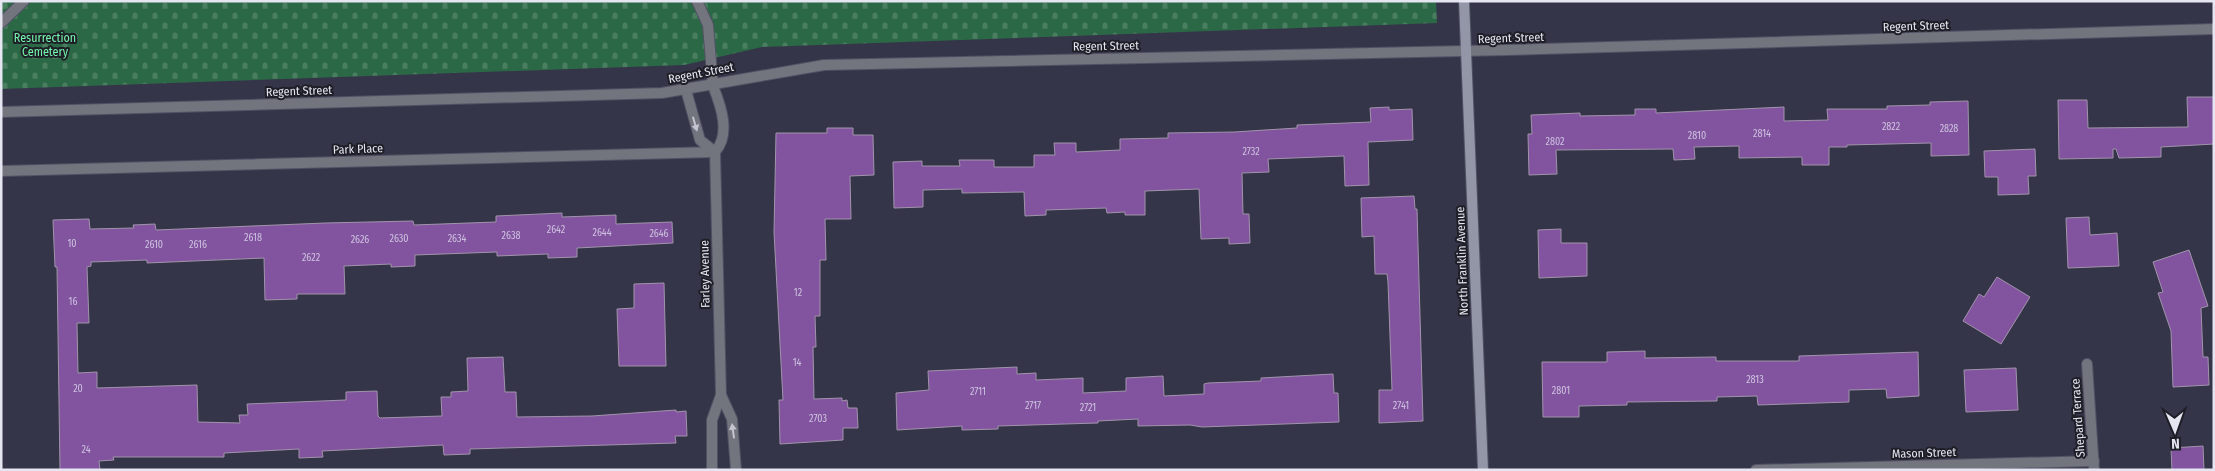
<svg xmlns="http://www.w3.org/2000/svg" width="2215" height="471" font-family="'Fira Sans Condensed',sans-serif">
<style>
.cemetery{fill:url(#cemetery-stones)}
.building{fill:#8254a0;stroke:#a194aa}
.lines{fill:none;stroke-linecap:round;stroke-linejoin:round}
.lane-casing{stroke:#515164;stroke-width:12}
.street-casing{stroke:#515164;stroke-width:12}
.secondary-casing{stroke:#515164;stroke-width:12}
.lane{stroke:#72747e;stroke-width:10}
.street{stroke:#72747e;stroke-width:10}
.secondary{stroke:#9296a6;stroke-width:10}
.oneway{fill:#c3c4d0}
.labels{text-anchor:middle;stroke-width:4;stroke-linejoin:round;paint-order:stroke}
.number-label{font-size:10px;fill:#cdc2de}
.street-label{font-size:12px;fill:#e6e6f3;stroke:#1e1e27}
.park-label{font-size:12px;fill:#75f6ac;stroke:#1e1e27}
</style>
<defs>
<pattern id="cemetery-stones" width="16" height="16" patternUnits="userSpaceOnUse" patternTransform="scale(1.25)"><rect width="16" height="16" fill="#2b6845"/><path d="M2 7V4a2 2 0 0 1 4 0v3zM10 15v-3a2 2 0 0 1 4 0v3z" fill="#4a7e60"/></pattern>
</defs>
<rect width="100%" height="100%" fill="#353549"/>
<path class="cemetery" d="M1,1H1436L1437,23L762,47L684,65L1,89Z"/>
<g class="building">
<path d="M2187,97H2214V144L2161,147V157L2119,158L2116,149H2113V158L2059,159L2058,100H2087L2088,128L2188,127Z"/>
<path d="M1968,101L1969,155L1931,156V143L1847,145V147H1829V165H1802V157L1739,158V146L1694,147L1695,159L1674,160L1673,149L1556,150L1557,174L1529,175L1528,134H1532L1531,115L1580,113V116L1635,115V109H1656V113L1784,107V121L1828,120L1827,109H1887V106L1930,105V102Z"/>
<path d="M1389,107V110L1412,109L1413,140L1368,142L1369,185L1345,186L1344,156L1268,159L1269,172L1242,173L1243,214H1249L1250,243L1229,244V238L1201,239L1199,189L1145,191V215H1125V212L1107,213L1106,208L1046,210V215L1025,216L1024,192L962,193V189L923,190V207L894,208L893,162L922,161V166H960L959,160H994V167H1034V155H1055L1054,143H1076V152L1120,150V139L1168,138V133L1234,132L1297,128V125L1371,122L1370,108Z"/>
<path d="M827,128H853V135H873L874,175L850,176L851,219H825L826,260H820V316H815L816,347H813L814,399L842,398V401L847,400L848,408H857L858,428H843V440L780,444L779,400H783L774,232L776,133H827Z"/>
<path d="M2035,149L2036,176H2028L2029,194L1998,195V177H1985L1984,151Z"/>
<path d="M1414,196L1415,209H1417L1423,421L1379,423V390H1392L1388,282L1387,274H1375L1374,236L1362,237L1361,198Z"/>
<path d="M562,213V217L616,215V224L672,222L673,243L577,248V257L548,258V254L497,256V252L415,255V266L391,267V264L344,266L345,294H297V299L265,300L264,258L147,263V260L91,262V266L87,267L89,323H77L78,373L97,372V388L197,385L198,422L240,423L239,415H248L247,404L346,400V392L377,391L378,416L380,418L442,416L441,397H451V392L468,391L467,358L503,357L505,392H516L517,417L592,416L676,410V412L686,411L687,436H675L676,443L470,449V454L444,455L443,445L322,451L323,457L299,458V449L224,453V457H113L114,460L99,461L100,470H60L57,267H55L53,220L89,219L90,229L134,228L133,225L155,224L156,230L325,223L413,221L414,225L496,222V216Z"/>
<path d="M2089,217L2090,235L2117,233L2119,266L2068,268L2066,218Z"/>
<path d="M1561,229V243H1587V276L1539,278L1538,230Z"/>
<path d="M2189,250L2208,306L2201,308L2203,357H2208L2209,385L2173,387L2171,331L2158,293L2163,292L2153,262Z"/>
<path d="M1997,277L2030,297L2001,344L1963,321L1979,294L1984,297Z"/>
<path d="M664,283L666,366H619L617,309L634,308V284Z"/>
<path d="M1645,351V358L1716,357V361H1799V356L1918,352L1919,396L1887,398L1886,389L1849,390V402L1758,405L1757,396L1717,397V401L1627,402V405L1579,406V417H1543L1542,362H1607V352Z"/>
<path d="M1017,367V374L1036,373V380L1083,378V393L1126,391V378L1163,376L1164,396L1204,394V384L1208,383L1261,381V378L1333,374L1334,393H1338L1339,422L1202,427L1190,425L1138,426V419L1098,421V423L998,426V429L962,430V426L897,430L896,393L929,390L928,371Z"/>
<path d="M2016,368L2018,410L1966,412L1964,370Z"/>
<path d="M2203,446L2204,470H2172L2171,448Z"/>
</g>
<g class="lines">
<defs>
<g id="lane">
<path d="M697,1L708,25L713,86"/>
<path d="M1,23L24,1"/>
</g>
<g id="street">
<path d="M686,90L700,140L715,152"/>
<path d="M1,112L662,93L824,65L1508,50L2214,29"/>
<path d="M1,171L715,152"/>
<path d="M2087,364L2094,470"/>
<path d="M721,395L732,419L736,470"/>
<path d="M712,470V420L721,395L715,152C731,134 721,106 713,86"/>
<path d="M1756,470L2094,461"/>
</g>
<path id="secondary" d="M1464,1L1483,470"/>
</defs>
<use href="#lane" class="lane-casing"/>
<use href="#street" class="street-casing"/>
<use href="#secondary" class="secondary-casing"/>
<use href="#lane" class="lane"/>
<use href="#street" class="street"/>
<use href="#secondary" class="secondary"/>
</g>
<defs><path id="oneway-solid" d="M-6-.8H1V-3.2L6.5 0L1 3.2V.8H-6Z" transform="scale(1.25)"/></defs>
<g class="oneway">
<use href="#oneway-solid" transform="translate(695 124) rotate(74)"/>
<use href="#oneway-solid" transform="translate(733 431) rotate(-98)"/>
</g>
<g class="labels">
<g class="number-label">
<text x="1891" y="130">2822</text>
<text x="1949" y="132">2828</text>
<text x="1762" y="137">2814</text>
<text x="1697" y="139">2810</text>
<text x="1555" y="145">2802</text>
<text x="1251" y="155">2732</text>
<text x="556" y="233">2642</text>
<text x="602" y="236">2644</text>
<text x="659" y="237">2646</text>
<text x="511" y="239">2638</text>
<text x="253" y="241">2618</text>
<text x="399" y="242">2630</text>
<text x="457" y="242">2634</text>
<text x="360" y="243">2626</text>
<text x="72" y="247">10</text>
<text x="154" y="248">2610</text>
<text x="198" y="248">2616</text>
<text x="311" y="261">2622</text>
<text x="798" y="296">12</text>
<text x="73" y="305">16</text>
<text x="797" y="366">14</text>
<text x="1755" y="383">2813</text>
<text x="78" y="392">20</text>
<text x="1561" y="394">2801</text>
<text x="978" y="395">2711</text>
<text x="1033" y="409">2717</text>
<text x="1401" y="409">2741</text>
<text x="1088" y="411">2721</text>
<text x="818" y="422">2703</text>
<text x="86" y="453">24</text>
</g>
<g class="street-label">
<text transform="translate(1916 26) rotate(-2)" y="4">Regent Street</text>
<text transform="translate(1511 38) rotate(-2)" y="4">Regent Street</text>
<text transform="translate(1106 46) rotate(-1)" y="4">Regent Street</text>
<text transform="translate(701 73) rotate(-11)" y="4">Regent Street</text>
<text transform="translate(299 91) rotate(-2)" y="4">Regent Street</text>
<text transform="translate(358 149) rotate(-2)" y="4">Park Place</text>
<text transform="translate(1462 261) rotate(-92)" y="4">North Franklin Avenue</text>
<text transform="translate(705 274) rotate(-91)" y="4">Farley Avenue</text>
<text transform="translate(2078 418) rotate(-94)" y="4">Shepard Terrace</text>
<text transform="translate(1924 453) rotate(-2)" y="4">Mason Street</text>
</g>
<g class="park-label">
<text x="45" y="42">Resurrection<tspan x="45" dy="14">Cemetery</tspan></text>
</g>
</g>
<rect width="2215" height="471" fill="none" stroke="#e6e6f3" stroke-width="5"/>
<g transform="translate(2175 431) rotate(178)" stroke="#1e1e27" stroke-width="4" paint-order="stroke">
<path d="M0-4L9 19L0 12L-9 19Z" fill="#e6e6f3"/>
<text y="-8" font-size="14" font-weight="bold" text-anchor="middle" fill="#e6e6f3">N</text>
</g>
</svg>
